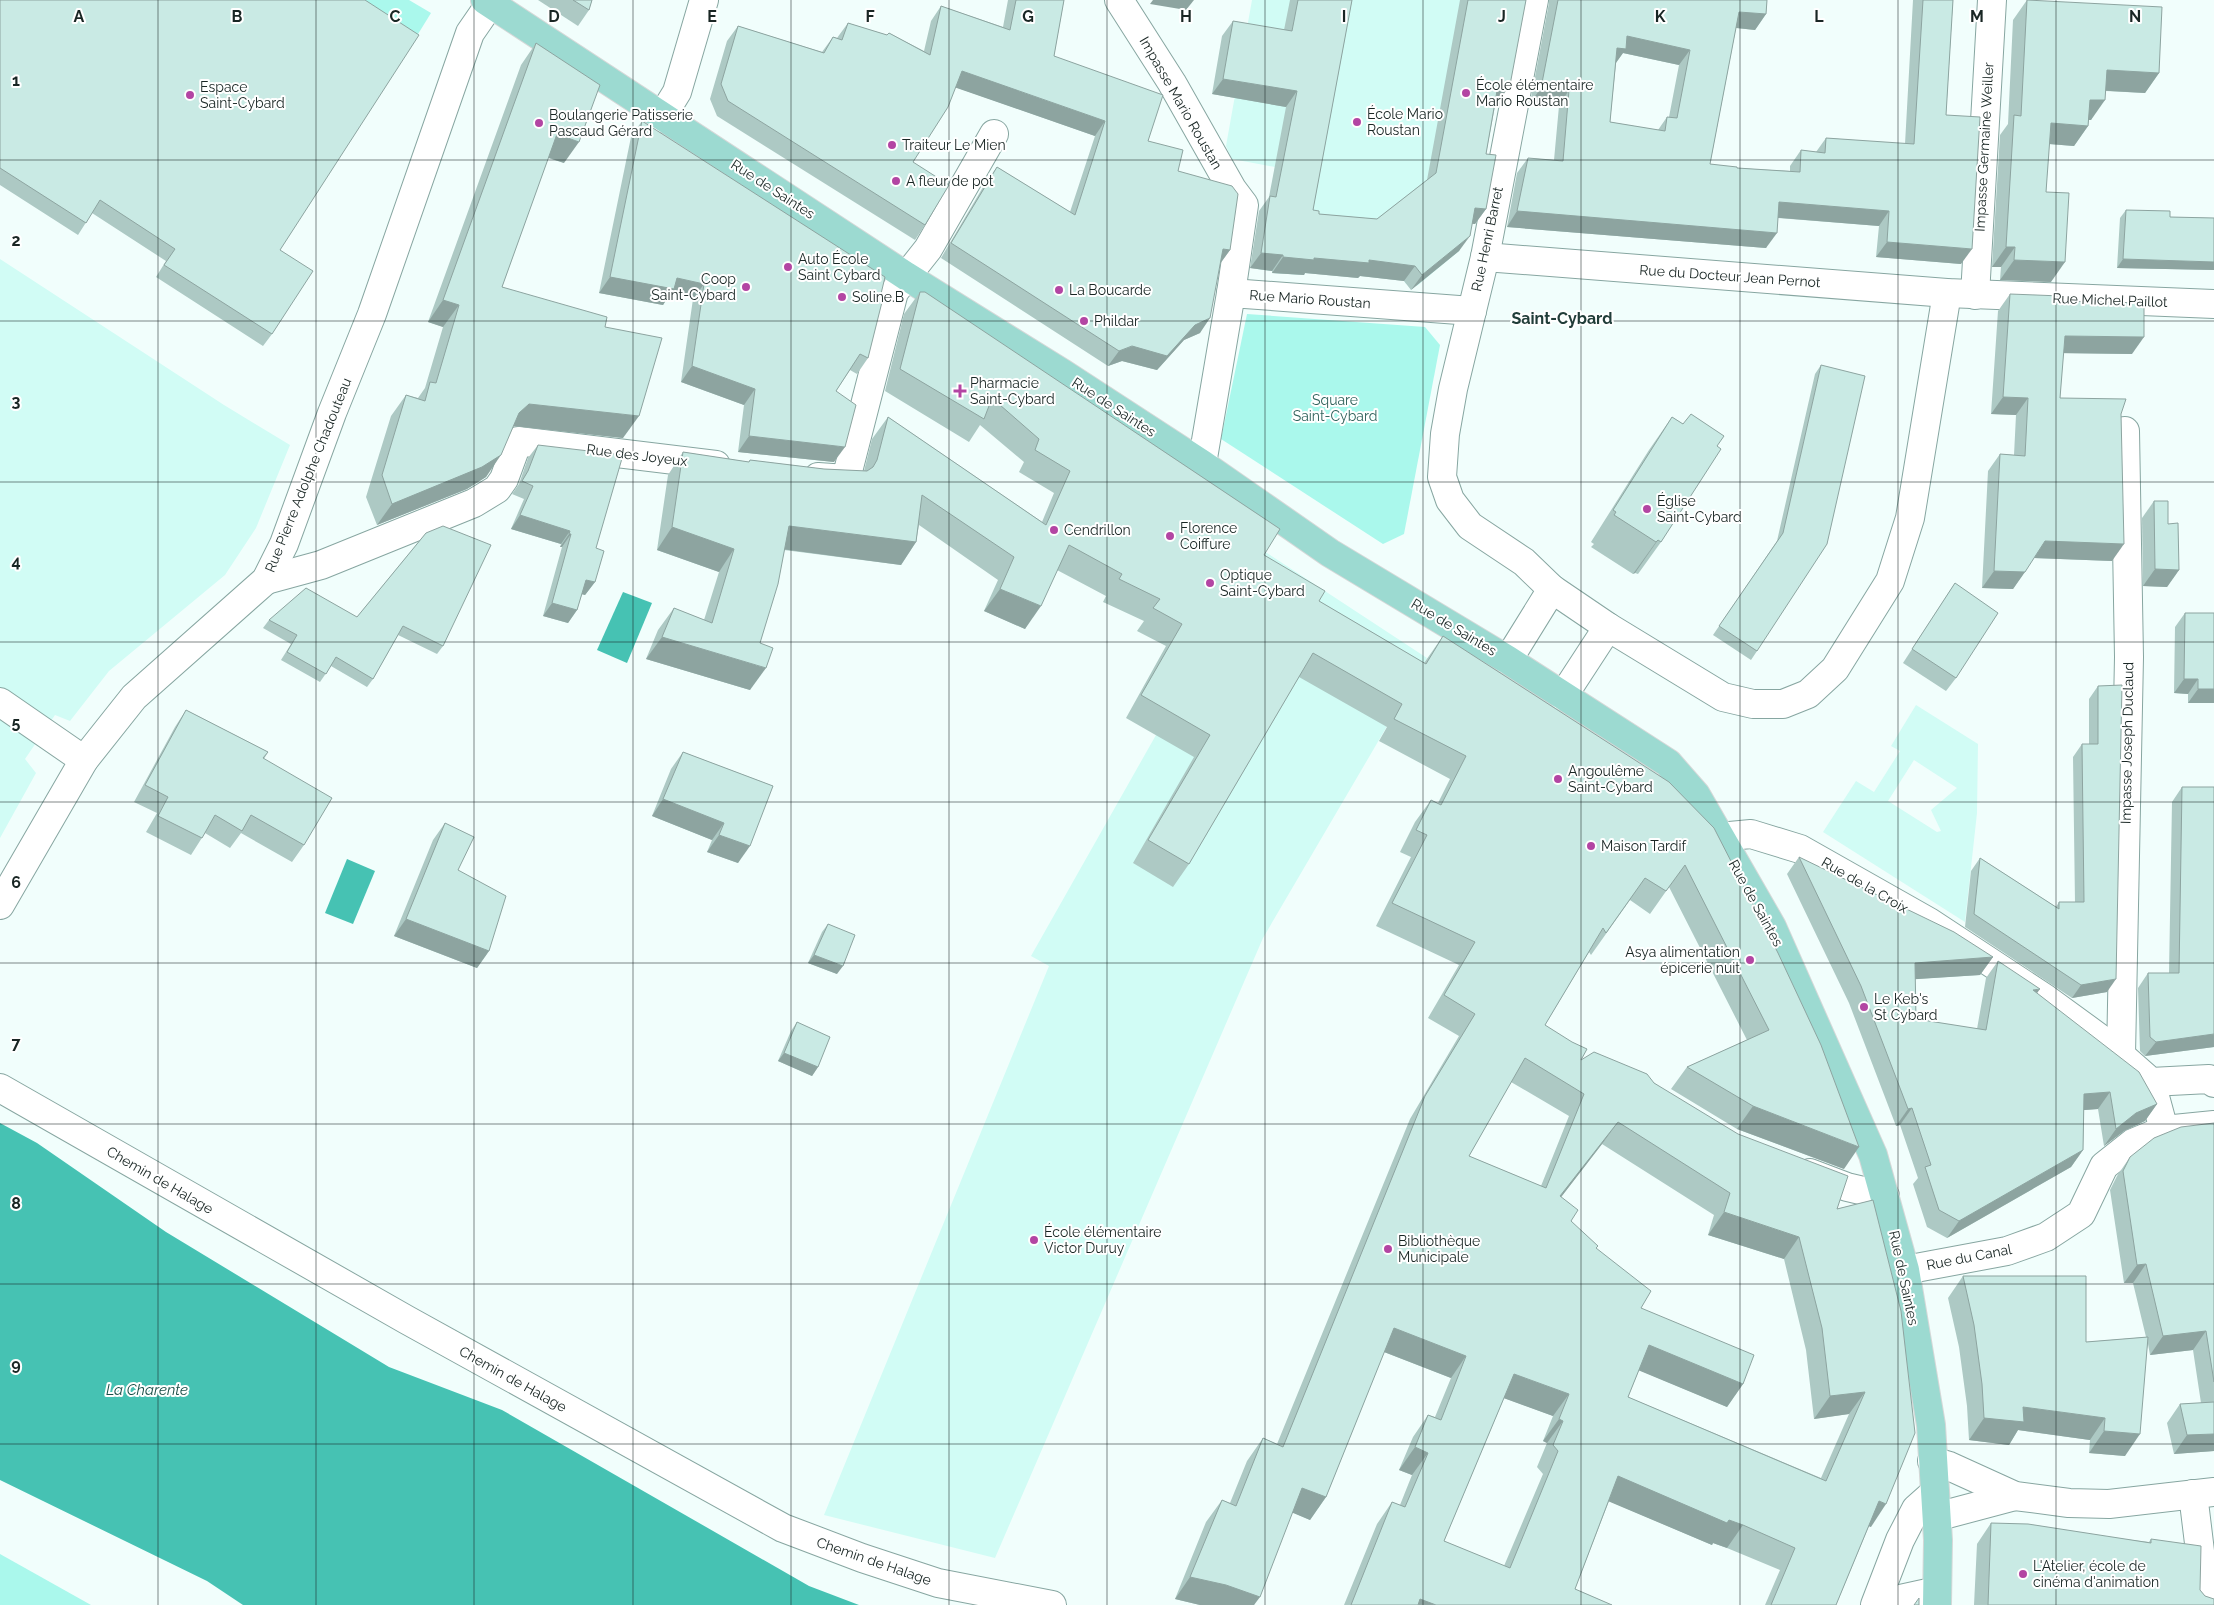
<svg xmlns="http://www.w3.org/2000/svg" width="2214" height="1605" font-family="Raleway,sans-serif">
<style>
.built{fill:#d1fcf5;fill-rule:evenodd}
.green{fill:#aaf8ec}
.water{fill:#46c2b3}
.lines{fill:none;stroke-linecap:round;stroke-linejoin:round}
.minor-casing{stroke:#87a6a1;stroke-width:30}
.major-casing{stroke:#d6d8d8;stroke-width:30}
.minor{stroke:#fff;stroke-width:28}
.major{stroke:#9cdad1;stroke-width:28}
.wall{fill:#adc9c4;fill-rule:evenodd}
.shaded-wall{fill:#8da4a0}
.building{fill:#c9eae4;stroke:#8da4a0;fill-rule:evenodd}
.grid{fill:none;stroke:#192624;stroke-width:1;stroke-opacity:0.55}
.poi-dot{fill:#b345a3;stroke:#fff;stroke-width:2}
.labels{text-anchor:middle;stroke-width:4;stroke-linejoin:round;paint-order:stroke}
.poi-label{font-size:14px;fill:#192624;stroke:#fff;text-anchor:start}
.street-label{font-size:14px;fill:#192624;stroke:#fff}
.park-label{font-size:14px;fill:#2f625b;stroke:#fff}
.water-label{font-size:15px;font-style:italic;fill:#184d46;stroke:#fff}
.quarter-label{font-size:16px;font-weight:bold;fill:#213d39;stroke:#fff}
.grid-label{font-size:16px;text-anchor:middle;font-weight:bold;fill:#192624;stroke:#fff;stroke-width:4;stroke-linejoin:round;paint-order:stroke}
</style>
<rect width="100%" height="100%" fill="#f1fefc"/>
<g class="built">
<path d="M1252,0H1505L1459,251L1417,286L1406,284L1400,275L1304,273V275L1273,273L1272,271L1256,269L1275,167L1232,159L1226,146Z"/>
<path d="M0,259L224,405L290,445L256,528L225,575L109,671L70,721L55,715L25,759L36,773L0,838Z"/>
<path d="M1264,551L1427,658L1263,938L995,1558L824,1515L1049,966L1031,956L1156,735Z"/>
<path d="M1916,705L1978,744L1977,813L1965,922L1823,832L1856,781L1874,792L1900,751L1891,746ZM1914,760L1957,788L1931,810L1941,831L1937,832L1888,801Z"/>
</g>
<g class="green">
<path d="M338,0H409L431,13L410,47Z"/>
<path d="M1247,314L1425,327L1440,345L1404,534L1383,544L1221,439Z"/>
<path d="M0,1554L91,1605H0Z"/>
</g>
<g class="water">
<path d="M623,592L652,603L627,663L597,650Z"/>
<path d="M347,859L375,871L353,924L325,913Z"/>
<path d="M0,1123L37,1143L166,1232L389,1367L502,1410L809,1586L859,1605H243L207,1581L0,1480Z"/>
</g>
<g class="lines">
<defs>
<g id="minor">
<path d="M1119,0L1172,83L1232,189L1244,205L1231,293"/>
<path d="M1534,0L1485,257L1453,389L1445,434L1442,477L1450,500L1470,526L1524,562L1552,589L1608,627L1723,697L1753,704H1783L1808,694L1835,669L1890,581L1910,518L1947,293"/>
<path d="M661,118L677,92L704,0"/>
<path d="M1485,257L1947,293L2214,304"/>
<path d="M1975,295L1992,0"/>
<path d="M1202,464L1231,293L1472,311"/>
<path d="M818,477L846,479L894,292L928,249L994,134"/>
<path d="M266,580L321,565L474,503L497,489L504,479L518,441L716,465"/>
<path d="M1508,660L1552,589"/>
<path d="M1563,696L1608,627"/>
<path d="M0,702L84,760"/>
<path d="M1719,837L1751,834L1800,849L1929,922L2046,999L2109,1045L2151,1082L2209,1079L2214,1083"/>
<path d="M0,905L84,760L134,697L266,580L284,544L332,413L372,314L470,33L490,4"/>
<path d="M2121,1055L2129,657L2125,431"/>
<path d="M2151,1082L2164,1130"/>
<path d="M0,1088L407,1320L783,1528L862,1558L938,1583L1052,1605"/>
<path d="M1810,1173L1847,1187L1885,1196"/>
<path d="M1905,1270L2007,1251L2046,1237L2081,1214L2104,1166L2133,1143L2164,1130L2214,1125"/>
<path d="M1932,1461L1949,1466L2015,1496L2069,1503L2109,1504L2214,1492"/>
<path d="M2193,1494L2203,1576L2200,1605"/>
<path d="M1936,1517L2015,1496"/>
<path d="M1875,1605L1900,1540L1916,1509L1934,1493"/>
<path d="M1889,1605L1896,1600L1937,1591"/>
</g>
<path id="major" d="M485,0L906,276L1062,373L1202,464L1330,553L1508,660L1668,763L1696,795L1772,927L1873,1155L1905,1270L1931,1425L1938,1540L1937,1605"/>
</defs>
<use href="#minor" class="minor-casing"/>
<use href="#major" class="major-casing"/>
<use href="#minor" class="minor"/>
<use href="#major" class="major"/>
</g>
<g class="wall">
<path d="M0,0L280,250L272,334L263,346L156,277L166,261L92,213L78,235L0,185Z"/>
<path d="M538,0H592L589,10L578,26Z"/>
<path d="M1008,0H1064L1054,56L1148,141L1178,171L1230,250L1220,264L1200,333L1184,340L1157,370L1122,361L1108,366L941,258L986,182L997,167L1070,212L1095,136L955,87L913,162L925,225L915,240L717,116L710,99L727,41L738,26L822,52L833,37L837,38L848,23L887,35L889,33L924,51L931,21L941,6L1003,27Z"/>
<path d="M1290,0H1352L1313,210L1319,214L1377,219L1427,180L1460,0H1526L1499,101H1496L1486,154V209L1475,224H1472L1459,251L1411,290L1404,281L1360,276L1358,278L1305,273L1304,275L1272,273V271L1250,268L1259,211L1269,197L1286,107L1212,94L1222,36L1233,21L1284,30Z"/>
<path d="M1549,0H1767L1766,14L1755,30L1736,28L1710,164L1737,168L1790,171V166L1801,150L1816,152L1826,138L1905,144L1913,0H1953L1946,115L1961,264L1876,257L1879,226L1778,218L1766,248L1507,227L1517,173L1528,158L1554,160L1559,106L1530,103L1549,3ZM1623,53L1679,65L1669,117H1667L1658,130L1610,122L1616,63Z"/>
<path d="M2027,0L2159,73L2145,93L2106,91L2091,120H2089L2088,126L2074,146L2049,144L2046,192L2051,282L2000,280L2001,267H1992L2000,135L2008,124L2013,20Z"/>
<path d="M536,43L564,163L548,158L502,287L605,327L623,438L514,426L486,477L467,489L377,525L366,497L391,416L406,395L418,398L425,388L443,327L428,322L521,65Z"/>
<path d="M642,121L880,298L868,358L857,374L850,370L836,391L834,462L738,452L744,405L681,382L693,299L670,294L663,305L599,293L631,137Z"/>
<path d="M2126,210L2170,217L2214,218V270L2117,268L2120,218Z"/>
<path d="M920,292L1264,555L1319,601L1424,663L1443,636L1669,782L1844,1169L1737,1129L1671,1089L1687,1067L1747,1040L1669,887L1650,914L1630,900L1591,955L1589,952L1545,1025L1581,1060L1654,1083L1837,1209L1873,1200L1871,1527L1869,1526L1836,1605H1765L1780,1570L1727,1548L1713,1543L1712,1545L1609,1501L1575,1589L1612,1605H1344L1377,1524L1392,1502L1400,1505L1412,1475L1399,1470L1413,1437L1428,1415L1435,1417L1451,1378L1384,1352L1326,1497L1310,1520L1292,1512L1254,1605H1200L1175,1599L1206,1522L1222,1500L1230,1503L1247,1461L1263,1438L1277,1444L1410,1119L1459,1036L1428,1018L1459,965L1376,926L1411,857L1400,852L1415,822L1431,800L1438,803L1450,779L1379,741L1387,727L1299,677L1189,864L1173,887L1133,863L1194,757L1126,718L1166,646L1137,631L1144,621L1103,602L1106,596L1057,570L1025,629L984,611L998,580L919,525L916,542L901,565L784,550L760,643L750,690L646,659L658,630L674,608L704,620L719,572L657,550L668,475L683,452L749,462L750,460L824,469L864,471L872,439L888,417L1042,522L1054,493L1019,472L1024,462L980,425L969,442L885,391L904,314ZM1511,1082L1569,1116L1541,1186L1469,1156ZM1602,1144L1714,1215L1708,1235L1784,1259L1806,1350L1814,1419L1849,1414L1821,1478L1628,1397L1639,1370L1727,1407L1743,1384L1641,1308L1571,1221L1561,1197ZM1504,1398L1553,1416L1543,1441L1547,1443L1537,1467L1543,1474L1504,1566L1444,1541Z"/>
<path d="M2010,294L2061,301L2132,354L2063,353L2060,398L2121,414L2112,561L2034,558L2013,589L1982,588L1988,471L2000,454L2014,455L2016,415L1991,414L1998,311Z"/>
<path d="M1821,365L1757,651L1751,660L1713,635L1777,541L1815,374Z"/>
<path d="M1672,417L1717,446L1661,542L1638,574L1635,573L1633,574L1591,547L1594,544L1591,542L1649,450Z"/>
<path d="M538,445L596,548L595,582L585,595L582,594L577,610L568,623L543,616L562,547H560L561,544L511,529L524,499L512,494L519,484L528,458Z"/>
<path d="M2154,501L2168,524L2179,570L2167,587L2143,586L2142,518Z"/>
<path d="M426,533L443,646L437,654L398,635L373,679L367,687L331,666L320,682L281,660L291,644L263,628L269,620L357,617Z"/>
<path d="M1955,583L1956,678L1946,691L1903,663Z"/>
<path d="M2185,613L2214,703H2188V694L2174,693L2175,627Z"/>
<path d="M2098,686L2107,992L2072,998L1965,927L1971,871L1980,858L2056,907L2059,902H2075L2073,757L2082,744H2089V699Z"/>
<path d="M186,710L268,752L264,759L304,845L292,862L241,833L230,848L205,833L191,855L146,832L157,813L134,802L175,727Z"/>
<path d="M683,752L773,786L738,863L707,852L712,840L652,816L671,769Z"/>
<path d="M2182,787L2214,1047L2145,1056L2140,1051L2138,988L2148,973H2169L2172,802Z"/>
<path d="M445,823L458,870L489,951L477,968L394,936L433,840Z"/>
<path d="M1799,857L1993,957L1980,975L1915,979L1916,1019L1977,1029L1986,978L1998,961L2037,993L2157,1104L2145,1121L2124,1131L2104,1146L2098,1109L2084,1110L2083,1150L2071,1167L1947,1238L1927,1227L1913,1184L1918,1178L1900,1125L1896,1126L1849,1003L1787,874Z"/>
<path d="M828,924L837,974L808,963L822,932Z"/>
<path d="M797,1022L818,1067L812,1076L778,1061L791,1031Z"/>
<path d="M2214,1123V1451L2174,1454L2167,1423L2180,1404L2201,1403L2193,1350L2150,1355L2148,1344L2125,1456L2089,1453L2090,1440L2018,1430L2009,1445L1969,1440L1967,1406L1959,1347L1948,1298L1963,1276L2086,1342L2146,1337L2133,1283H2124L2110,1190L2117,1176L2130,1157Z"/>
<path d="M1991,1523L2149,1542L2151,1539L2200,1590L2205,1596L2213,1599L2214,1605H1974L1977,1544Z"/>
</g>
<g class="shaded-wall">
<path d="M1153,0H1194L1186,10L1150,4Z"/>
<path d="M1739,12L1766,14L1755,30L1728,27Z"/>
<path d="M1627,36L1690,50L1679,65L1623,53L1615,64L1617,48Z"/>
<path d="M2107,70L2159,73L2145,93L2093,90Z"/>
<path d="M962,71L1105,121L1095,136L951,86Z"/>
<path d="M1223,79L1297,91L1286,107L1212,94Z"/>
<path d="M1498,85H1510L1499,101L1488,100Z"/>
<path d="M1541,88L1569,90L1559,106L1530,103Z"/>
<path d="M2090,100H2105L2091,120H2077Z"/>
<path d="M2051,123L2088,126L2074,146L2037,143Z"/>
<path d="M557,134L579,142L564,163L541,155Z"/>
<path d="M1779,202L1889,211L1879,226L1768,217Z"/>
<path d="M1475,208L1486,209L1475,224L1464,223Z"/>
<path d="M1517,211L1777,233L1766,248L1507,227Z"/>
<path d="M1470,236L1459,251L1411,290L1422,275Z"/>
<path d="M1887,242L1972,249L1961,264L1876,257Z"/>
<path d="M2006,247H2015L2001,267H1992Z"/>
<path d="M1223,249L1230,250L1219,265Z"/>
<path d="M1261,253L1283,255L1272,271L1250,268Z"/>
<path d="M1283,257L1369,260L1415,266L1404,281L1360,276L1358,278L1305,273L1304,275L1272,273Z"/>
<path d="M2123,259L2214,262V270L2117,268Z"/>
<path d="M2014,260L2065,262L2051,282L2000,280Z"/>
<path d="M610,277L677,278L704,284L693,299L670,294L663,305L599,293Z"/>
<path d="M443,300L459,305L443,327L428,322Z"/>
<path d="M1210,318L1200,333L1184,340L1157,370L1122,361L1108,366L1119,351L1195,325Z"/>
<path d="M2065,336L2144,337L2132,354L2053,353Z"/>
<path d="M692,366L755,389L744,405L681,382Z"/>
<path d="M2003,397L2028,398L2016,415L1991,414Z"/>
<path d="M529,404L639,416L623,438L513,426L519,413Z"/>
<path d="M749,436L845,447L834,462L738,452Z"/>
<path d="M501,455L486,477L467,489L377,525L392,504Z"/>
<path d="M520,515L570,531L561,544L511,529Z"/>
<path d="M789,526L916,542L901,565L774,548Z"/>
<path d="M672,527L734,549L719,572L657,550Z"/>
<path d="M569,534H571L562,547H560Z"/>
<path d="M1658,540L1635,573L1633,574L1656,542Z"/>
<path d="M2045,541L2124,544L2112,561L2034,558Z"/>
<path d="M2155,569L2179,570L2167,587L2143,586Z"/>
<path d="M1994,571L2025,572L2013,589L1982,588Z"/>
<path d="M586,580L595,582L585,595L577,593Z"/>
<path d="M1000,589L1041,606L1025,629L984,611Z"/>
<path d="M552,603L577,610L568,623L543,616Z"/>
<path d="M662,637L766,668L750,690L646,659Z"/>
<path d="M2184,679H2198L2188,694L2174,693Z"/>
<path d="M2198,689H2214V703H2188Z"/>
<path d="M663,799L724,823L712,840L652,816Z"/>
<path d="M719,835L750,846L738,863L707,852Z"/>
<path d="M406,919L489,951L477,968L394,936Z"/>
<path d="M814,955L843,966L837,974L808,963Z"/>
<path d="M1993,957L1980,975L1903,980L1915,963Z"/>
<path d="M2116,979L2107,992L2072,998L2081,985Z"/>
<path d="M2040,989L2028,1006L2033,990Z"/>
<path d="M2214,1034V1047L2145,1056L2156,1042Z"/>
<path d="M784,1053L818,1067L812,1076L778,1061Z"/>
<path d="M2110,1092L2098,1109L2072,1111L2084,1094Z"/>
<path d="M2157,1104L2145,1121L2124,1131L2104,1146L2116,1129L2136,1113Z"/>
<path d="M1753,1106L1859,1147L1844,1169L1737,1129Z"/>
<path d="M1912,1108L1900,1125L1896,1126L1908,1109Z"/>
<path d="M1618,1122L1602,1144L1545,1218L1560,1196Z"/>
<path d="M2083,1150L2071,1167L1947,1238L1959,1221Z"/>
<path d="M1724,1212L1799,1237L1784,1259L1708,1235Z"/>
<path d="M2146,1264L2133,1283H2124L2137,1265Z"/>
<path d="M1394,1328L1466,1356L1451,1378L1379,1350Z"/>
<path d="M2206,1331L2193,1350L2150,1355L2163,1336Z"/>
<path d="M1649,1345L1743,1384L1727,1407L1633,1368Z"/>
<path d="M1514,1374L1569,1394L1553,1416L1498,1396Z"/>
<path d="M1865,1392L1849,1414L1814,1419L1830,1396Z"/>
<path d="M2023,1407L2105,1418L2090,1440L2018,1430L2009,1445L1969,1440L1984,1418Z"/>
<path d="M1559,1419L1563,1421L1547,1443L1543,1441Z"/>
<path d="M2104,1431L2140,1434L2125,1456L2089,1453Z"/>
<path d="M2214,1434V1451L2174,1454L2187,1435Z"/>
<path d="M1415,1447L1428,1453L1412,1475L1399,1470Z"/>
<path d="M1618,1476L1729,1520L1743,1525L1727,1548L1713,1543L1712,1545L1603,1499Z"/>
<path d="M1302,1488L1326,1497L1310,1520L1286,1510Z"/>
<path d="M1879,1501L1886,1504L1871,1527L1863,1524Z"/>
<path d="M1190,1577L1226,1585L1260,1597L1254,1605H1200L1175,1599Z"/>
<path d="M1420,1599L1436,1605H1416Z"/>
</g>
<g class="building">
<path d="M0,0H365L419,35L280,250L313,271L272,334L164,265L175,249L100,200L86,223L0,168Z"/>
<path d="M573,0H592L589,10Z"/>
<path d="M1016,0H1064L1054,56L1163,95L1148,141L1183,150L1178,171L1232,186L1238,194L1230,250L1223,249L1210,318L1195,325L1167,356L1132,346L1119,351L951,243L997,167L1075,215L1105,121L962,71L948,107L913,162L949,185L925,225L728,101L721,84L738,26L824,53L833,37L842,40L848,23L887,35L889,33L930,55L941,6L1010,30Z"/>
<path d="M1298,0H1352L1313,210L1319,211V214L1377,219L1436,173L1468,0H1526L1510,85H1498L1486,154L1496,155L1486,209L1475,208L1470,236L1422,275L1415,266L1369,260V263L1314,258V260L1283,257V255L1261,253L1270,196L1276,197L1297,91L1223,79L1233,21L1292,31Z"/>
<path d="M1558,0H1767L1766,14L1739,12L1710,164L1737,167V168L1800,172L1801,150L1825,153L1826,138L1914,144L1923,0H1953L1946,115L1980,117L1972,249L1887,242L1889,211L1779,202L1777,233L1517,211L1528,158L1563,161L1569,90L1541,88ZM1627,36L1690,50L1677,118L1667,117L1665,131L1610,122L1617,48L1626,49Z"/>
<path d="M2027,0L2162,7L2159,73L2107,70L2105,100H2090L2088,126L2051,123L2046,192L2069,193L2065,262L2014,260L2015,247H2006L2014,115L2021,116Z"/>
<path d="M536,43L600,85L579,142L557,134L502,287L607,317L605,327L662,338L639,416L529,404L519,413L501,455L482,467L392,504L382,475L406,395L425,401L430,382L436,383L459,305L443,300Z"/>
<path d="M642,121L885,277L880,298H883L868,358L860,354L836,391L856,405L845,447L749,436L755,389L692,366L704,284L677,278L674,289L610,277Z"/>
<path d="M2126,210L2170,211V217L2214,218V262L2123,259Z"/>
<path d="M920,292H925L1280,529L1264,555L1325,591L1319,601L1426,664L1443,636L1669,782L1714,828L1778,953L1821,1045L1859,1147L1753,1106L1687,1067L1769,1030L1685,865L1666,891L1645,878L1606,933L1603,928L1545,1025L1572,1042L1587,1049L1581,1060L1594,1052L1647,1074L1654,1083L1738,1134L1848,1176L1837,1209L1873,1200L1901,1311L1915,1433L1886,1504L1879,1501L1836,1605H1771L1795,1548L1743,1525L1729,1520L1727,1523L1618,1476L1575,1589L1612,1605H1436L1420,1599L1418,1605H1351L1392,1502L1405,1507L1428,1453L1415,1447L1428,1415L1441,1420L1466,1356L1394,1328L1326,1497L1302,1488L1260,1597L1226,1585L1190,1577L1222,1500L1236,1506L1263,1438L1283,1447L1425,1096L1475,1014L1444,995L1475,942L1392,903L1427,835L1416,830L1431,800L1441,805L1466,756L1394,719L1402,704L1313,653L1189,864L1148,840L1210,735L1141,695L1182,624L1153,608L1160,599L1119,579L1122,574L1069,545L1041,606L1000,589L1014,557L922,495L916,542L789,526L778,584L760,643L773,648L766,668L662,637L674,608L712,623L734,549L672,527L683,452L749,462L750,460L824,469L867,471L873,467L877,460L888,417L1046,525L1070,471L1035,450L1039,439L992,398L984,419L900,369ZM1525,1058L1584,1094L1546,1188L1469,1156ZM1618,1122L1730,1193L1724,1212L1799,1237L1822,1328L1830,1396L1865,1392L1826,1481L1628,1397L1649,1345L1743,1384L1754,1355L1641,1308L1651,1291L1596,1248L1598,1246L1571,1221L1578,1210L1560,1196ZM1514,1374L1569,1394L1559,1419L1563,1421L1553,1445L1558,1451L1510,1568L1444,1541Z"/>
<path d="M2010,294L2061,296V301L2144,303V337L2065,336L2060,398L2126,399L2121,414L2124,544L2045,541L2025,572L1994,571L2000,454L2025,456L2028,398L2003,397Z"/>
<path d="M1821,365L1865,376L1827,544L1757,651L1719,626L1783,533Z"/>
<path d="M1691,414L1724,436L1717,446L1721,449L1661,542L1658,540L1656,542L1614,515L1616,512L1613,510L1672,417L1683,424Z"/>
<path d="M538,445L623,455L596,548L604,551L595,582L586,580L577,610L552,603L571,534H569L570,531L520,515L533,486L522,481L528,471Z"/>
<path d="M2154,501H2168V524L2178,523L2179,570L2155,569Z"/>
<path d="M443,526L491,545L443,646L403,626L373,679L336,657L326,674L287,652L297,635L269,620L306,588L357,617L426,533Z"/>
<path d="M1955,583L1998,613L1956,678L1912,649Z"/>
<path d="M2185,613H2214V689H2198V679H2184Z"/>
<path d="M2122,685L2116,979L2081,985L1974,914L1980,858L2059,909V902H2084L2082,744H2098V686Z"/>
<path d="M186,710L268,752L263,758L332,798L304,845L251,815L242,831L215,815L202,838L158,816L168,797L145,785Z"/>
<path d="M683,752L773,786L750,846L719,835L724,823L663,799Z"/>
<path d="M2182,787H2214V1034L2156,1042L2150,1037L2148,973H2179Z"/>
<path d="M445,823L474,837L458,870L506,896L489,951L406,919Z"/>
<path d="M1799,857L1954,932L1993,957L1915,963L1916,1019L1986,1030L1998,961L2040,989L2033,990L2139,1072L2157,1104L2136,1113L2116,1129L2110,1092L2084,1094L2083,1150L1959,1221L1939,1210L1925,1167L1931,1165L1912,1108L1908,1109L1861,986Z"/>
<path d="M828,924L855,935L843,966L814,955Z"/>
<path d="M797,1022L830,1037L818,1067L784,1053Z"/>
<path d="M2214,1123V1382L2206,1331L2163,1336L2146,1264L2137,1265L2123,1171L2130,1157L2154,1138L2181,1127Z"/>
<path d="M1963,1276H2086V1342L2148,1337L2140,1434L2104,1431L2105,1418L2023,1407L2024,1422L1984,1418L1982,1384L1974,1325Z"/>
<path d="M2214,1402V1434L2187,1435L2180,1404Z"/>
<path d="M1991,1523L2028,1524L2151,1543V1539L2201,1546L2200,1590L2205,1596L2214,1599V1605H1988Z"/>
<path d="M1919,1598V1605H1914Z"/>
</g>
<path class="grid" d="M158,0V1605M316,0V1605M474,0V1605M633,0V1605M791,0V1605M949,0V1605M1107,0V1605M1265,0V1605M1423,0V1605M1581,0V1605M1740,0V1605M1898,0V1605M2056,0V1605M0,160H2214M0,321H2214M0,482H2214M0,642H2214M0,802H2214M0,963H2214M0,1124H2214M0,1284H2214M0,1444H2214"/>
<g class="poi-dot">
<circle cx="1466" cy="93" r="5"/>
<circle cx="190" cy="95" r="5"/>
<circle cx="1357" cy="122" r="5"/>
<circle cx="539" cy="123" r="5"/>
<circle cx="892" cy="145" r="5"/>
<circle cx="896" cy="181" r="5"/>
<circle cx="788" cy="267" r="5"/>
<circle cx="746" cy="287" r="5"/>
<circle cx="1059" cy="290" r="5"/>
<circle cx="842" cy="297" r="5"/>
<circle cx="1084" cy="321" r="5"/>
<path d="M957.5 383.5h5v5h5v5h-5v5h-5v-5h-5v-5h5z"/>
<circle cx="1647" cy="509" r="5"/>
<circle cx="1054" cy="530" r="5"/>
<circle cx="1170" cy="536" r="5"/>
<circle cx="1210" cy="583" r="5"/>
<circle cx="1558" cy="779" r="5"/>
<circle cx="1591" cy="846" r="5"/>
<circle cx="1750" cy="960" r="5"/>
<circle cx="1864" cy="1007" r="5"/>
<circle cx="1034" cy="1240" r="5"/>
<circle cx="1388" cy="1249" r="5"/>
<circle cx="2023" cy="1574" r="5"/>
</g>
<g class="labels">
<g class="poi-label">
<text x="1476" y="90">École élémentaire<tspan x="1476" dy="16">Mario Roustan</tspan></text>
<text x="200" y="92">Espace<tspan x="200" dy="16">Saint-Cybard</tspan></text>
<text x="1367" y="119">École Mario<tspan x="1367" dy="16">Roustan</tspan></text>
<text x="549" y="120">Boulangerie Patisserie<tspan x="549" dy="16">Pascaud Gérard</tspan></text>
<text x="902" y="150">Traiteur Le Mien</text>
<text x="906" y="186">A fleur de pot</text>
<text x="798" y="264">Auto École<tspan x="798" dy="16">Saint Cybard</tspan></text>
<text x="736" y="284" text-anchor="end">Coop<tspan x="736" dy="16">Saint-Cybard</tspan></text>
<text x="1069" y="295">La Boucarde</text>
<text x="852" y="302">Soline.B</text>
<text x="1094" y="326">Phildar</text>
<text x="970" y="388">Pharmacie<tspan x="970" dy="16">Saint-Cybard</tspan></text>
<text x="1657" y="506">Église<tspan x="1657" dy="16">Saint-Cybard</tspan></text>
<text x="1180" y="533">Florence<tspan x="1180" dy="16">Coiffure</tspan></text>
<text x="1064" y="535">Cendrillon</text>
<text x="1220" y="580">Optique<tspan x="1220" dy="16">Saint-Cybard</tspan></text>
<text x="1568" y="776">Angoulême<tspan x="1568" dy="16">Saint-Cybard</tspan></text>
<text x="1601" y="851">Maison Tardif</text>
<text x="1740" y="957" text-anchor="end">Asya alimentation<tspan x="1740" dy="16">épicerie nuit</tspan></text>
<text x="1874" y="1004">Le Keb's<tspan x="1874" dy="16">St Cybard</tspan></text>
<text x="1044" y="1237">École élémentaire<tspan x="1044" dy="16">Victor Duruy</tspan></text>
<text x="1398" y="1246">Bibliothèque<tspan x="1398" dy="16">Municipale</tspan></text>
<text x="2033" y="1571">L'Atelier, école de<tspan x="2033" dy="16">cinéma d'animation</tspan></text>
</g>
<g class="street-label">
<text transform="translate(1181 103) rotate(60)" y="5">Impasse Mario Roustan</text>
<text transform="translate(1984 147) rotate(-87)" y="5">Impasse Germaine Weiller</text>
<text transform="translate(773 189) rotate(33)" y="5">Rue de Saintes</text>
<text transform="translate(1487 239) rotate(-78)" y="5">Rue Henri Barret</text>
<text transform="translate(1730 276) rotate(4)" y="5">Rue du Docteur Jean Pernot</text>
<text transform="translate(1310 299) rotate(4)" y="5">Rue Mario Roustan</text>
<text transform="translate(2110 300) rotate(2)" y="5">Rue Michel Paillot</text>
<text transform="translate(1114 407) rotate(33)" y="5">Rue de Saintes</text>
<text transform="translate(637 455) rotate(7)" y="5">Rue des Joyeux</text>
<text transform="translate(308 475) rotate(-68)" y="5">Rue Pierre Adolphe Chadouteau</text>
<text transform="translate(1454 627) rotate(31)" y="5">Rue de Saintes</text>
<text transform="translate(2127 743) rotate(-89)" y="5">Impasse Joseph Duclaud</text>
<text transform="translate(1865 885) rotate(30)" y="5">Rue de la Croix</text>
<text transform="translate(1756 903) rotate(61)" y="5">Rue de Saintes</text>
<text transform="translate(160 1180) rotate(30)" y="5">Chemin de Halage</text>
<text transform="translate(1969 1257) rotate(-11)" y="5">Rue du Canal</text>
<text transform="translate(1904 1278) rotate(78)" y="5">Rue de Saintes</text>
<text transform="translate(513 1379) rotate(29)" y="5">Chemin de Halage</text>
<text transform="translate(874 1561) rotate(19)" y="5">Chemin de Halage</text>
</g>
<g class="park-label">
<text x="1335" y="405">Square<tspan x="1335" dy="16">Saint-Cybard</tspan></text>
</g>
<g class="water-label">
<text x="147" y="1395">La Charente</text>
</g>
<g class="quarter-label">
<text x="1562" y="324">Saint-Cybard</text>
</g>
</g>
<g class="grid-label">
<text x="79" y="22">A</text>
<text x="237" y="22">B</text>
<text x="395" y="22">C</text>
<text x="554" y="22">D</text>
<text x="712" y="22">E</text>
<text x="870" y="22">F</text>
<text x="1028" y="22">G</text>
<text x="1186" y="22">H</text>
<text x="1344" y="22">I</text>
<text x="1502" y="22">J</text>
<text x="1660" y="22">K</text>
<text x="1819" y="22">L</text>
<text x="1977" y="22">M</text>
<text x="2135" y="22">N</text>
<text x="16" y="86">1</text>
<text x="16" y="246">2</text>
<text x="16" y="407">3</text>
<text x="16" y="567">4</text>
<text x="16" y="728">5</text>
<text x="16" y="888">6</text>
<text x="16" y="1049">7</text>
<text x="16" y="1209">8</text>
<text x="16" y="1370">9</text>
</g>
</svg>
